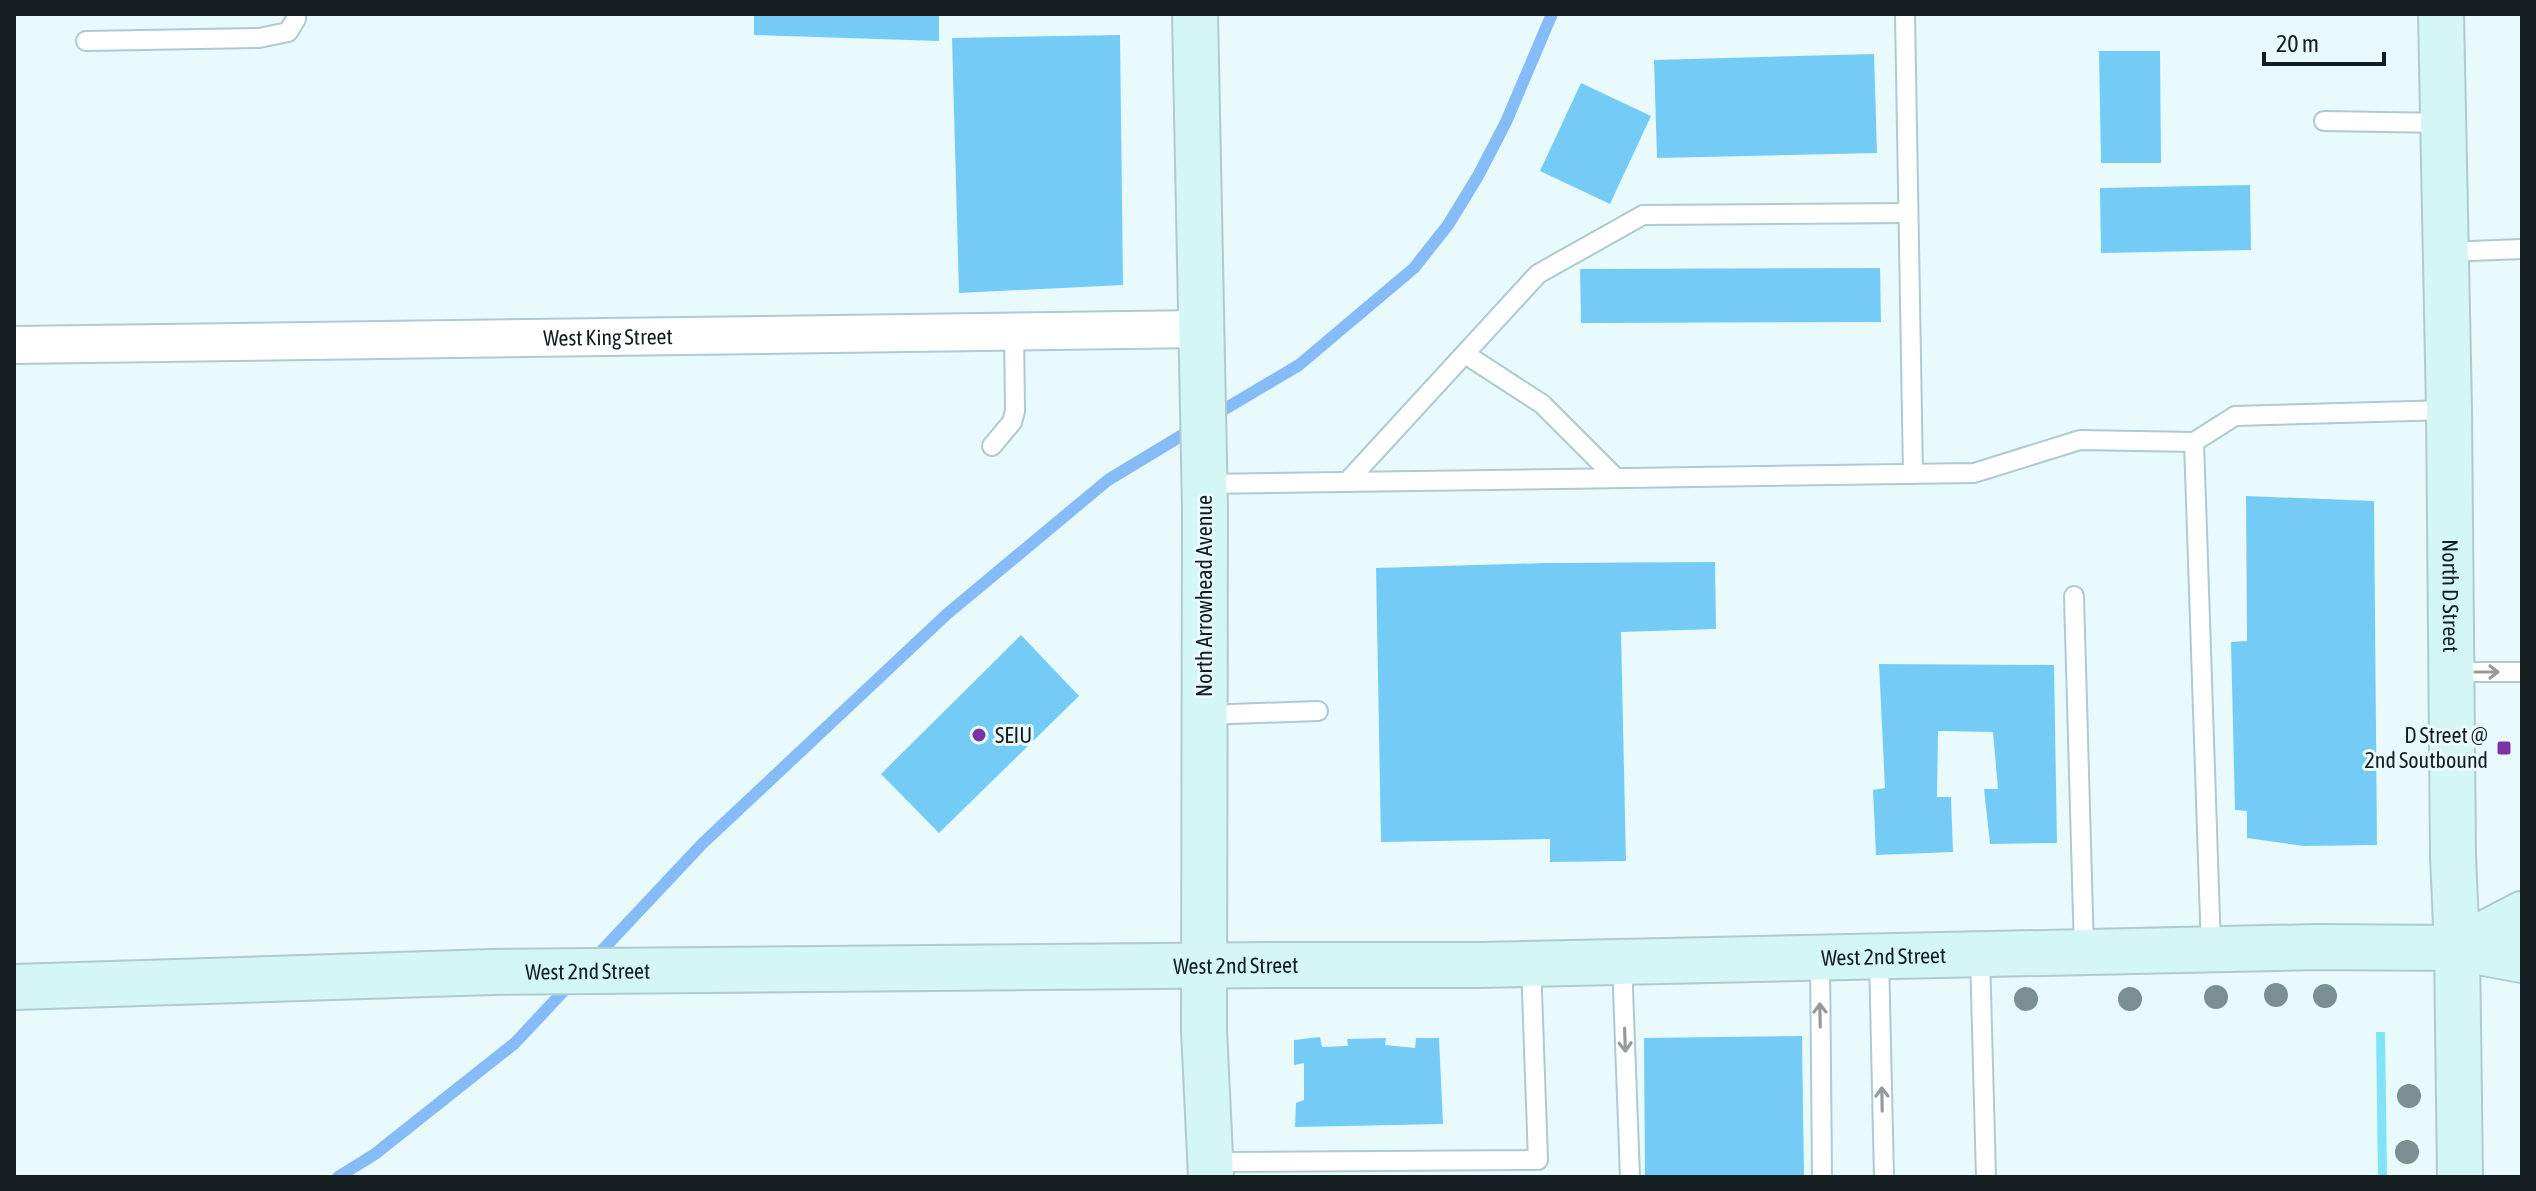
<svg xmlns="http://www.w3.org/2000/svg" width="2536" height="1191" font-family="'Asap Condensed',sans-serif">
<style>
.green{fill:#81e3f6}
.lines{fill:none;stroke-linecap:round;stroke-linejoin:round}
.stream{stroke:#85bcf8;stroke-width:12}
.building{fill:#74ccf6}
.lane-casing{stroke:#afcad0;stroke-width:22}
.street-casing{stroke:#afcad0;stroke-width:40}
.secondary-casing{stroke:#afcad0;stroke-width:48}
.lane{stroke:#fff;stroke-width:18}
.street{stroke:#fff;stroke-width:36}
.secondary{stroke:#d4f6f4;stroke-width:44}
.tree{fill:#7a8f93}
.oneway{stroke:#959a9b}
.poi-dot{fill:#7b33a5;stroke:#e9fafd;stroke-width:3}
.labels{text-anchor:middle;stroke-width:6;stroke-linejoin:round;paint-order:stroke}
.street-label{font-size:22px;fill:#141e20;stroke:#e9fafd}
.poi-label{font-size:22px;fill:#141e20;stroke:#e9fafd;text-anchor:start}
</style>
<rect width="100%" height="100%" fill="#e9fafd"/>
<path class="green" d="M2376,1032H2385L2387,1177H2378Z"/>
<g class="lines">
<g class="stream">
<path d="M1213,416L1299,365L1414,268L1448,225L1478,176L1506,122L1552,14"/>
<path d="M593,960L702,844L947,614L1108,480L1194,428"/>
<path d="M338,1177L375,1154L515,1043L572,982"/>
</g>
</g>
<g class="building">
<path d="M754,14H939V41L754,35Z"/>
<path d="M1120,35L1123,285L959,293L952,38Z"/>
<path d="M2099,51H2160L2161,163H2101Z"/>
<path d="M1874,54L1877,153L1657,158L1654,60Z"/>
<path d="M1581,83L1651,116L1610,204L1540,171Z"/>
<path d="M2250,185L2251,250L2101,253L2100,188Z"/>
<path d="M1880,268L1881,322L1581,323L1580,269Z"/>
<path d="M2246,496L2374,501L2377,845L2304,846L2247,838V811L2235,810L2231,642L2247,641Z"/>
<path d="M1715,562L1716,629L1621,632L1626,861L1550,862V839L1381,842L1376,568L1547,563Z"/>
<path d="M1021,635L1079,696L939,833L881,774Z"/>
<path d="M1879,664L2054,665L2057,843L1990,844L1984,789H1998L1993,732L1938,731L1937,797H1951L1953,852L1876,855L1873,790L1885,788Z"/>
<path d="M1802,1036L1804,1177H1645L1644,1038Z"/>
<path d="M1320,1037L1322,1047L1348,1046L1347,1039L1386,1038L1385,1045L1415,1048L1416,1038H1439L1443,1124L1295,1127L1296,1103L1304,1100V1063L1294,1065V1040Z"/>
</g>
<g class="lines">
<defs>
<g id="lane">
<path d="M1905,14L1913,474"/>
<path d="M86,41L259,38L288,32L296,19V14"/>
<path d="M2324,121L2443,123"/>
<path d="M2446,252L2522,249"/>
<path d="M1465,354L1542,404L1616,478"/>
<path d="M992,446L1012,422L1015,411L1014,332"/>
<path d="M1347,482L1538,274L1643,215L1908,213"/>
<path d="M1204,484L1974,473L2080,440L2194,442"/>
<path d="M2074,596L2084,951"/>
<path d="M2452,672H2522"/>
<path d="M1204,715L1318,711"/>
<path d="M2211,949L2194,442L2235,416L2449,410"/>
<path d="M1980,955L1986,1177"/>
<path d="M1879,956L1884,1177"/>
<path d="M1820,958L1822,1177"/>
<path d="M1622,962L1630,1177"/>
<path d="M1211,1162L1538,1160L1531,964"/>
</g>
<g id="street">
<path id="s1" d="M14,345L1201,329"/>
</g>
<g id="secondary">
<path d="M1195,14L1205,508L1204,1030L1211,1177"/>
<path id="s2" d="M2441,14L2449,410L2453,856L2457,948L2460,1177"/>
<path d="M2457,948L2522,914"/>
<path id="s3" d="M14,987L492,972L1278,965H1480L2317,947L2457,948L2522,960"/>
</g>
</defs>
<use href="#lane" class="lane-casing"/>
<use href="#street" class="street-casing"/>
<use href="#secondary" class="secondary-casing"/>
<use href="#lane" class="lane"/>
<use href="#street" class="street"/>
<use href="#secondary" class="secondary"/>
</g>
<g class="tree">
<circle cx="2276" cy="995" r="12"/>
<circle cx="2325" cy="996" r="12"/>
<circle cx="2216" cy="997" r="12"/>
<circle cx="2026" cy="999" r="12"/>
<circle cx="2130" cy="999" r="12"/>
<circle cx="2409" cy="1096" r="12"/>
<circle cx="2407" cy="1152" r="12"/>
</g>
<defs><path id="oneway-shaft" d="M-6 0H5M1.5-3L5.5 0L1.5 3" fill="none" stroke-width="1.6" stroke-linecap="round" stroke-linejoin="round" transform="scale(2)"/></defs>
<g class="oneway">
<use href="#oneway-shaft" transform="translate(2487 672)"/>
<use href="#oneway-shaft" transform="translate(1820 1015) rotate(-91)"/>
<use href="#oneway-shaft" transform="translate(1625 1040) rotate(88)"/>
<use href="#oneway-shaft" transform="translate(1882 1099) rotate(-91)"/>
</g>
<g class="poi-dot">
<circle cx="979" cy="735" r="8"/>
<rect x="2496" y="740" width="16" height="16" rx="4"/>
</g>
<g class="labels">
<g class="street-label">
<text dy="8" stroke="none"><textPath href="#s1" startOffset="594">West King Street</textPath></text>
<text transform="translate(1204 596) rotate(-90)" y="8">North Arrowhead Avenue</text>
<text dy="8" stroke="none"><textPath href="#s2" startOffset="582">North D Street</textPath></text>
<text dy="8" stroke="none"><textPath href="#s3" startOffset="1870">West 2nd Street</textPath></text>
<text dy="8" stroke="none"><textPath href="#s3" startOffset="1222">West 2nd Street</textPath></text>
<text dy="8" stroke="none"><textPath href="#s3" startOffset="574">West 2nd Street</textPath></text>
</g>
<g class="poi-label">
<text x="995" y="743">SEIU</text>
<text x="2488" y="743" text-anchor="end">D Street @<tspan x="2488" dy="25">2nd Soutbound</tspan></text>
</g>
</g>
<rect width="2536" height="1191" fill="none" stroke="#141e20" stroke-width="32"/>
<path d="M2264 52v12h120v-12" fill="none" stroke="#141e20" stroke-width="4"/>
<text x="2276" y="52" font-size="24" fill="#141e20" stroke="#e9fafd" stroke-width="6" paint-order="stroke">20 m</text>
</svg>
